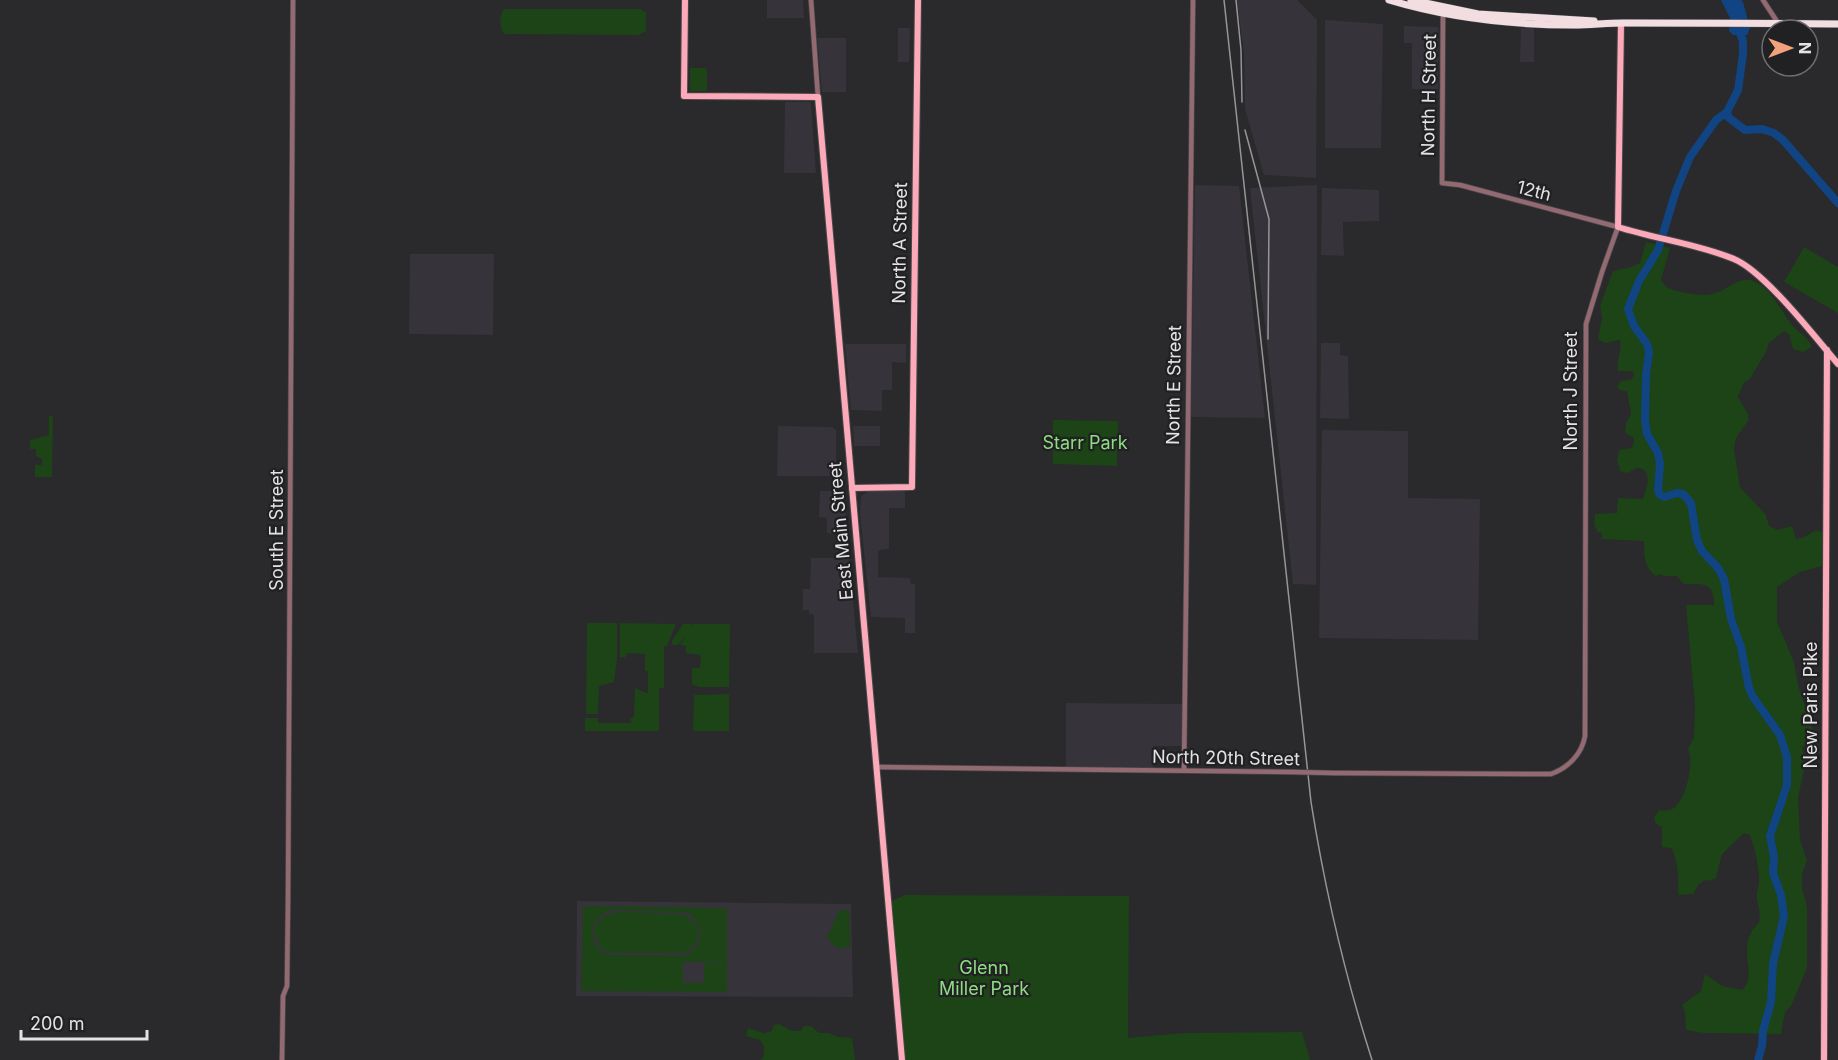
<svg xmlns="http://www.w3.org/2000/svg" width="1838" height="1060" font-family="Inter,sans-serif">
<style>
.built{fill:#36333a}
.green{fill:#1c4416;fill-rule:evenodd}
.water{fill:#114483}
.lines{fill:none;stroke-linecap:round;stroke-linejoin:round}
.river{stroke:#114483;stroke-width:8}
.minor-casing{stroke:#484749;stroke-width:6}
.major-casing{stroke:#484749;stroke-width:8}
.highway-casing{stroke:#484749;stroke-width:8}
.minor{stroke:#936a71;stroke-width:4.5}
.major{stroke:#fca9b9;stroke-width:6}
.highway{stroke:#f2dde0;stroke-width:7}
.rail{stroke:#969598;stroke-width:1.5}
.minor-bridge-casing{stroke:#484749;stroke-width:6;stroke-linecap:butt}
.minor-bridge{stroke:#936a71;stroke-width:4.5}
.labels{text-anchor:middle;stroke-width:4.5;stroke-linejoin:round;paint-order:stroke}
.street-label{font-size:18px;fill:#e3e2e4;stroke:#212023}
.park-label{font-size:18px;fill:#8dde81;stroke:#212023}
</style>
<rect width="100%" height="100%" fill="#2a292c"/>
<g class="built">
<path d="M767,0H803L804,18H767Z"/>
<path d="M1237,0H1297L1317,20L1316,178L1264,175L1245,109L1244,53Z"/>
<path d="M1325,20L1383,24L1381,148H1325Z"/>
<path d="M1404,26L1438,27V89H1412V43H1404Z"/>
<path d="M898,28H910L909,62H898Z"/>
<path d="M1521,28H1534V62H1520Z"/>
<path d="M817,38H846V92H822Z"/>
<path d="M785,102H810L811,104L816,173H784Z"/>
<path d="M1195,185L1239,186L1265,418L1191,417Z"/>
<path d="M1317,185L1316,585L1293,584L1250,188Z"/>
<path d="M1322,188L1379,190V221L1343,222L1344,256L1321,255Z"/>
<path d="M410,254H494L493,335L409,334Z"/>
<path d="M1321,343H1340V355L1348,356L1349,419L1320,418Z"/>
<path d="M845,344H906V363L892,362V390H882V411L851,410Z"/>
<path d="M778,426L832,427L836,430V473L833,476H777Z"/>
<path d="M853,426H880V446H854Z"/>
<path d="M1322,430L1408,431V498L1480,499L1478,640L1319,638Z"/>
<path d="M820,491H842L844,495L847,535L827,533V518L819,517Z"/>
<path d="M869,491H905V508H889V549H883L878,551V577L910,578L911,584H915V633H905V618L871,617L860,514L861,496Z"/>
<path d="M811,558H849L858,653H814V615L809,614V610H803V589H810Z"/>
<path d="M1066,703L1184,704V746H1153V770L1066,769Z"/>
<path d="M577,901L851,904L853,997L576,996Z"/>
</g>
<g class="green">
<path d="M504,9H641L646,13V31L639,35L504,34C499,28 499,14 504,9Z"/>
<path d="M690,68H705L707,70V91H690Z"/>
<path d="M1646,242L1670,248L1661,280C1664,284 1666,288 1671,289C1681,293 1701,296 1712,294C1725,292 1735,278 1750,280C1770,284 1782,314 1794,327C1801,334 1807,337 1812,347L1803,352L1793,349L1789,334L1784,331L1769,343L1766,352L1749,380L1744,382L1738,397L1748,414V421L1736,438L1734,449L1740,487L1766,515L1769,526L1777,530L1792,526L1796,539L1804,537L1816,530L1822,532V566L1800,572L1777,587V622L1794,662L1798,685L1821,755L1810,747L1802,746L1805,764L1798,798L1800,840L1807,861L1802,874V888L1807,907V968L1791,1006L1785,1012L1781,1034L1704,1033L1686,1030L1685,1012L1682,1005L1701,991L1705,974L1722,986L1742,990C1754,978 1746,964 1747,951C1747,945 1748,937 1751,933C1752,929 1757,926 1759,922C1761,914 1758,906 1757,899C1756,892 1759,887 1759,880C1759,866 1755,849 1750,835L1744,833L1722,854L1716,878L1709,881L1705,880L1699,884L1693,894L1678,895C1679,879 1678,863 1672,848L1662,847V827L1656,824L1654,818L1659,810C1665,811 1673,811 1677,805C1687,794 1694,762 1688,749L1694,737L1695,706L1686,605H1714C1714,582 1704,584 1684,584L1677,576H1664L1661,574L1656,576C1644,568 1644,554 1644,541L1602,539V533L1598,532L1594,525L1595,514L1617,513L1618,498L1643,499C1646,489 1652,478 1643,469L1637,468L1627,473L1620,471L1617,460L1619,450L1632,448L1634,441L1633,437L1625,433L1626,423L1631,414L1627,391L1620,390L1617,387L1621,381L1632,379L1634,374L1632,371H1618C1616,360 1622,352 1620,340L1605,343L1598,339L1602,318L1600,306L1613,271L1631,267L1640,263Z"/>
<path d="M1804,247L1838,267V313L1784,282Z"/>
<path d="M49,416H53L52,477H35V465H42V459L36,456V449H30V440L49,435Z"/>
<path d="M1053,420L1118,421L1117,466L1053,464Z"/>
<path d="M587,623H617V659L614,682L599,686L598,714H586Z"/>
<path d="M620,623L676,624L667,646L664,647V688H659V731H585V718H598V723H632L630,719L634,716L635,688L648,694V671H645V654L627,653L626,657H620Z"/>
<path d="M683,624H692L690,630L693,624H730L729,687H699L692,684V668H700L701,655L686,653V646L680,645L686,636L678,645H672V641Z"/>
<path d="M729,694V731H693L694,695Z"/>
<path d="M905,895L1129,896L1128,1038L1184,1033L1302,1032L1310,1060H902L887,903Z"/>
<path d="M583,906L727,908V992L581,991ZM610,910L687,912C705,924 705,949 683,956L607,955C587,944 588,919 610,910ZM683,962H724L725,963H704V983H683Z"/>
<path d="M840,910H849L850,947L836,948L826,936C834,929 833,919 840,910Z"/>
<path d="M620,912L684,914L697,925C700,938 696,949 683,953H608L600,947L594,931C599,917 606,914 620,912Z"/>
<path d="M779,1024L792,1031H801L804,1026H811L819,1033H829L837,1037L852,1038L855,1060H761C766,1054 765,1045 760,1040L746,1036L748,1028L764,1033L771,1032L774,1025Z"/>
</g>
<path class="water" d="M1721,0H1741L1743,2L1750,28L1747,35H1733L1729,31L1730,18Z"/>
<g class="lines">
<g class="river">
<path d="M1737,26L1743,41V54L1738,90L1727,112L1716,120L1690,157L1676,191L1658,250L1639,281L1628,309L1634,326L1647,344L1649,352L1646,375L1645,420L1647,434L1658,453L1660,464L1658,490L1660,495L1664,497L1677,493L1683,494L1691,503L1697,540L1702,551L1718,568L1724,579L1731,619L1741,647L1749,688L1753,697L1780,735L1787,757V785L1770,836L1774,857L1773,873L1781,895L1784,916L1773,964L1771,1002L1763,1031L1762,1046L1758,1060"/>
<path d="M1727,112L1728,117L1745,130L1762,129L1774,133L1783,140L1838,203"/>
</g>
<defs>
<g id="minor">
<path d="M811,0L818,97"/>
<path d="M1763,0L1778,23"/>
<path d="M876,767L1291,772"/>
<path d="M1184,770L1193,0"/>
<path d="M1334,773L1551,774C1568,768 1582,754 1585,736L1586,324L1602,272L1618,227L1460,185L1442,183L1443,10"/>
<path d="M282,1060L283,996L287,986L288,902L293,0"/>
</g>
<g id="major">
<path d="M685,0L684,96L818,97L902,1060"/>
<path d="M1621,23L1618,227C1656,239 1698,244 1734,259C1765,272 1815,337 1838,364"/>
<path d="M852,488L912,487L918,0"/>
<path d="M1824,1060L1827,350"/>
</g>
<g id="highway">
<path d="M1389,0C1449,18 1511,25 1574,25C1590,25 1607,23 1624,23C1695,23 1767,23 1838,24"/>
<path d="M1411,0L1478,14L1594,21"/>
</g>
</defs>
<use href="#minor" class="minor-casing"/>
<use href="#major" class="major-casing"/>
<use href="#highway" class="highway-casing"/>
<use href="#minor" class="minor"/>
<use href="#major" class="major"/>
<use href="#highway" class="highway"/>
<g class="rail">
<path d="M1224,0L1311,802C1325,890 1345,976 1372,1060"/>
<path d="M1236,0L1241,50L1242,102"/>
<path d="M1245,130L1269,219L1268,339"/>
</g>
<defs>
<path id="minor-bridge" d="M1291,772L1334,773"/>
</defs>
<use href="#minor-bridge" class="minor-bridge-casing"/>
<use href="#minor-bridge" class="minor-bridge"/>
</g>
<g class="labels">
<g class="street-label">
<text transform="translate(1429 95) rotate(-89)" y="6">North H Street</text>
<text transform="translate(1534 191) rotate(14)" y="6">12th</text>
<text transform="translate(900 243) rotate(-89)" y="6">North A Street</text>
<text transform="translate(1174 385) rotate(-89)" y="6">North E Street</text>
<text transform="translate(1571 391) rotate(-90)" y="6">North J Street</text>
<text transform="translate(277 530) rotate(-90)" y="6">South E Street</text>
<text transform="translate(841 531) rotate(-95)" y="6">East Main Street</text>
<text transform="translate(1811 705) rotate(-90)" y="6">New Paris Pike</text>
<text transform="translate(1226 758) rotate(1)" y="6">North 20th Street</text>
</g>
<g class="park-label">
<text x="1085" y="449">Starr Park</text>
<text x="984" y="974">Glenn<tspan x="984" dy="21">Miller Park</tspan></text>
</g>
</g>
<g transform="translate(1790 48) rotate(90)"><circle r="28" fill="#212023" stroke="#6f6e70" stroke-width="1.5"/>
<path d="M0-4.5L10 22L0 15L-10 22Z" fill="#f1a17b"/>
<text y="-9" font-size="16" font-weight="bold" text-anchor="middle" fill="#e3e2e4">N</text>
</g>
<path d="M21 1030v9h126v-9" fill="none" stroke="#e3e2e4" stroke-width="3"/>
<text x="30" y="1030" font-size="18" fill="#e3e2e4" stroke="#212023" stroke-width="4.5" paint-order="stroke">200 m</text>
</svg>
